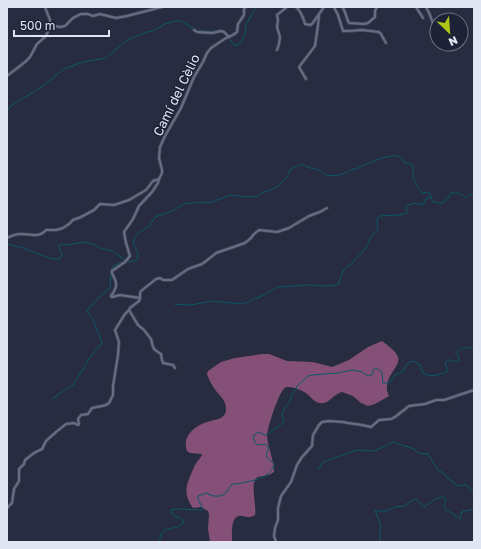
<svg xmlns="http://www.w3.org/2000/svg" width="481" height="549" font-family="'Golos Text',sans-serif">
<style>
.forest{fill:#855077}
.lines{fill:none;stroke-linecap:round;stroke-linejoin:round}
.stream{stroke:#095966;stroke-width:1}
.minor-casing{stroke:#474b5b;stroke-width:3.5}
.minor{stroke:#676d84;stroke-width:2}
.labels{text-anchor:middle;stroke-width:3;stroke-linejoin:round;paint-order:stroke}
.street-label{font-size:13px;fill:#e2e6f3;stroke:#1e2236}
</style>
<rect width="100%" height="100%" fill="#282c40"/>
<path class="forest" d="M382,341C387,345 396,351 398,357C402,367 380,378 389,396L375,404L368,406L361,403L353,396L342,392C334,394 330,402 324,403C316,405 311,397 306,393C301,390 294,387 288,387C286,387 285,387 283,390C278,396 267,428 267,436C268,448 274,460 274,472C271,474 268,475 265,476C263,476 260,476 258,477C249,481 257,505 255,515C250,518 248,517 242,516C230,514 232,534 232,542H210L208,529L209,514L208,511L201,507L193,508C184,495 185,488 191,474C193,470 194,466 197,462C199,459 201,458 202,454L190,453L187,451C181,435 197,424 211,421C215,419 219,420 222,417C225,415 226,413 226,409C226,399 219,396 214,388C211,384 209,379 207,374L208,371L221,362L235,358L262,354H269L287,361L313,362L332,367L349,360L368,347Z"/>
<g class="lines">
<g class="stream">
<path d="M228,37L235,46L241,43L245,35L246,25L256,7"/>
<path d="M7,110L11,106L41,87L64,69L83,62L106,58L129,39L147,32L153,31L165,24L174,21H181L198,31H216"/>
<path d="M7,244L23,248L52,259H60L62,256L61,252L58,247L60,245L63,244L68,245L83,242L93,244L100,248L112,251L125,260L130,262L137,260C141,250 131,248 134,239C137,231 143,232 148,227C151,225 153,220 155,217L172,211L184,204L190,203L212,202L231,195L248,197L258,196L262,193L277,187L280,185L287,177L291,169C306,161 300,166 314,169C314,169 319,170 320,170C323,172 324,174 327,175C339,177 344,173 354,169H356C364,165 388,154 397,156C400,157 402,160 404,162C407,163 411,163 413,166C414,169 413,173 413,176C414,181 419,190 423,193L429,192L431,196L432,201C440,206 448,201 451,193C457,192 462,194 466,198L474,193"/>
<path d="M112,270V267L124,261"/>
<path d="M174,304L191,305L212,301L242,304L249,302L254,298H258L278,287L309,285L328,286L338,285L343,271L354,261L366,248L371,237L378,229L377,219L379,216L399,215L407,213L406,206L413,203L423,205L425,200L430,197"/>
<path d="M52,399L73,385L89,359L102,343L94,322L87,311L99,297L110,288L111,273"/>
<path d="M318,469L323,462L357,450L375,451L393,442L414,449L418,453L428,454L437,469L443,473L451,481L459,486L466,485L474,492"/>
<path d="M160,542C158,523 176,533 184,522C181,516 175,520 171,512V510L176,509L201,510L203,509L198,499V496L206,493L213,496H220L225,494L232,484H236C251,481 268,480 275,464C272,461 268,460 266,456L268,450V446L265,444L258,445C254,443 253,439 254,435L258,432L265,435L268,434L284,422V421L282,414L284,409L290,401L292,394L296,389L297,386L308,376L313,375L337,373L353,370L362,372L368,376L372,375L373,370L376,368L382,372L383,383H388L391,381L395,375L403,371L407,364L412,361L416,362L420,365L423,373C430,378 440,375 448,371V369L445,363L447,360C451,359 455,363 460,361L457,354C459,349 461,348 466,348C469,348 471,347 474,347"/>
<path d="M380,542V533L381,525L375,511H386L395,507L404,506L411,501L416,499L424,507L436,499L443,497L446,500L444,505L445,509L460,519L462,512L468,510H474"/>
</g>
<defs>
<g id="minor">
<path d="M296,7C300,10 304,19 305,24L310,25L312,24L324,7"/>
<path d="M334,7L338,15L343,31H349L362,30L379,32L381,34L386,43"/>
<path d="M342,7C346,11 346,18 349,23L364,24L368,23L375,17V11L377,7"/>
<path d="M416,7L423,18"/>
<path d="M426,7L430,15L435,29L437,31"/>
<path d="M49,30L51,28L55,26L60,27L65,26L73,18L81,14H88L93,16L100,14L116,18L127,16L162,7"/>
<path d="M194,30L197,32L212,33L221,31L224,32L229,37"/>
<path d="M277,50L279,44L280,37L277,27L278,20L277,15L287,7"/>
<path d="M7,76L25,62L30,57L37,44L45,37L49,30L50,20L45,7"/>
<path d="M306,79L299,67L315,46L318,25L319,15"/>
<path d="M159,179L158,183L152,192L139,206L133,219L124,232L126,243L129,253L130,256L125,262L112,271V273C113,276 116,280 116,283C117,288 113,293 111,296L112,297L120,295L140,298V299L139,301L130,308L129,310L138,325L144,330L151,339L153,347L155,350L161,354L162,360L163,363L173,365L175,368"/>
<path d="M7,238C11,236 16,234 20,234C30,233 39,239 46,230H56L63,228L69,224L73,220L81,217L94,210L100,204L114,205L129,200L146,190L153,181L159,179L162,173V170L159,158L160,147L165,136L181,108L194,77L203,62L207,53L211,48L226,38L233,35L237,32L238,24L244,15V9L246,7"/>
<path d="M140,298V293L141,291L156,279L160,278L163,280H172L188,269L202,264L210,258L216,253L245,243L251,238L254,234L259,230L277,232L289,228L309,216L320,212L327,208"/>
<path d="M7,508L12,503L14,489L19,481V469L24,464L25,460L34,453L42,449L46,441L56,432L66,424L74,423L78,425L79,424L78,419L81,415L88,414L92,408L102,406L106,405L109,403L113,395V386L118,355L119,342L115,330L125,314L129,310"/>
<path d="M276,542L274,536L275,528L278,520V508L281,496L291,482L297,465L302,457L312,446L313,435L319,425L322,422L329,421L343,422L348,423L362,425L371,427L379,420L391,419L395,417L409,406L425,404L436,400H444L474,390"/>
</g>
</defs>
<use href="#minor" class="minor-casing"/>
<use href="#minor" class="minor"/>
</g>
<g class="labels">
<g class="street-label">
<text transform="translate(176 95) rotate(-64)" y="5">Camí del Cèlio</text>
</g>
</g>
<rect width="481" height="549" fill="none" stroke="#e2e6f3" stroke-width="16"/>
<g transform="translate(449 32) rotate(155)"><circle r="19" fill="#1e2236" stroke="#6c7082"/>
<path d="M0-3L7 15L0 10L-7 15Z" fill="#acc613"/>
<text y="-6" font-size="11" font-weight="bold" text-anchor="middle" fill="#e2e6f3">N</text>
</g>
<path d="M14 30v6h95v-6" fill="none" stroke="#e2e6f3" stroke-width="2"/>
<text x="20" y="30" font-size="12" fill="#e2e6f3" stroke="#1e2236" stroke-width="3" paint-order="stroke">500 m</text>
</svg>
